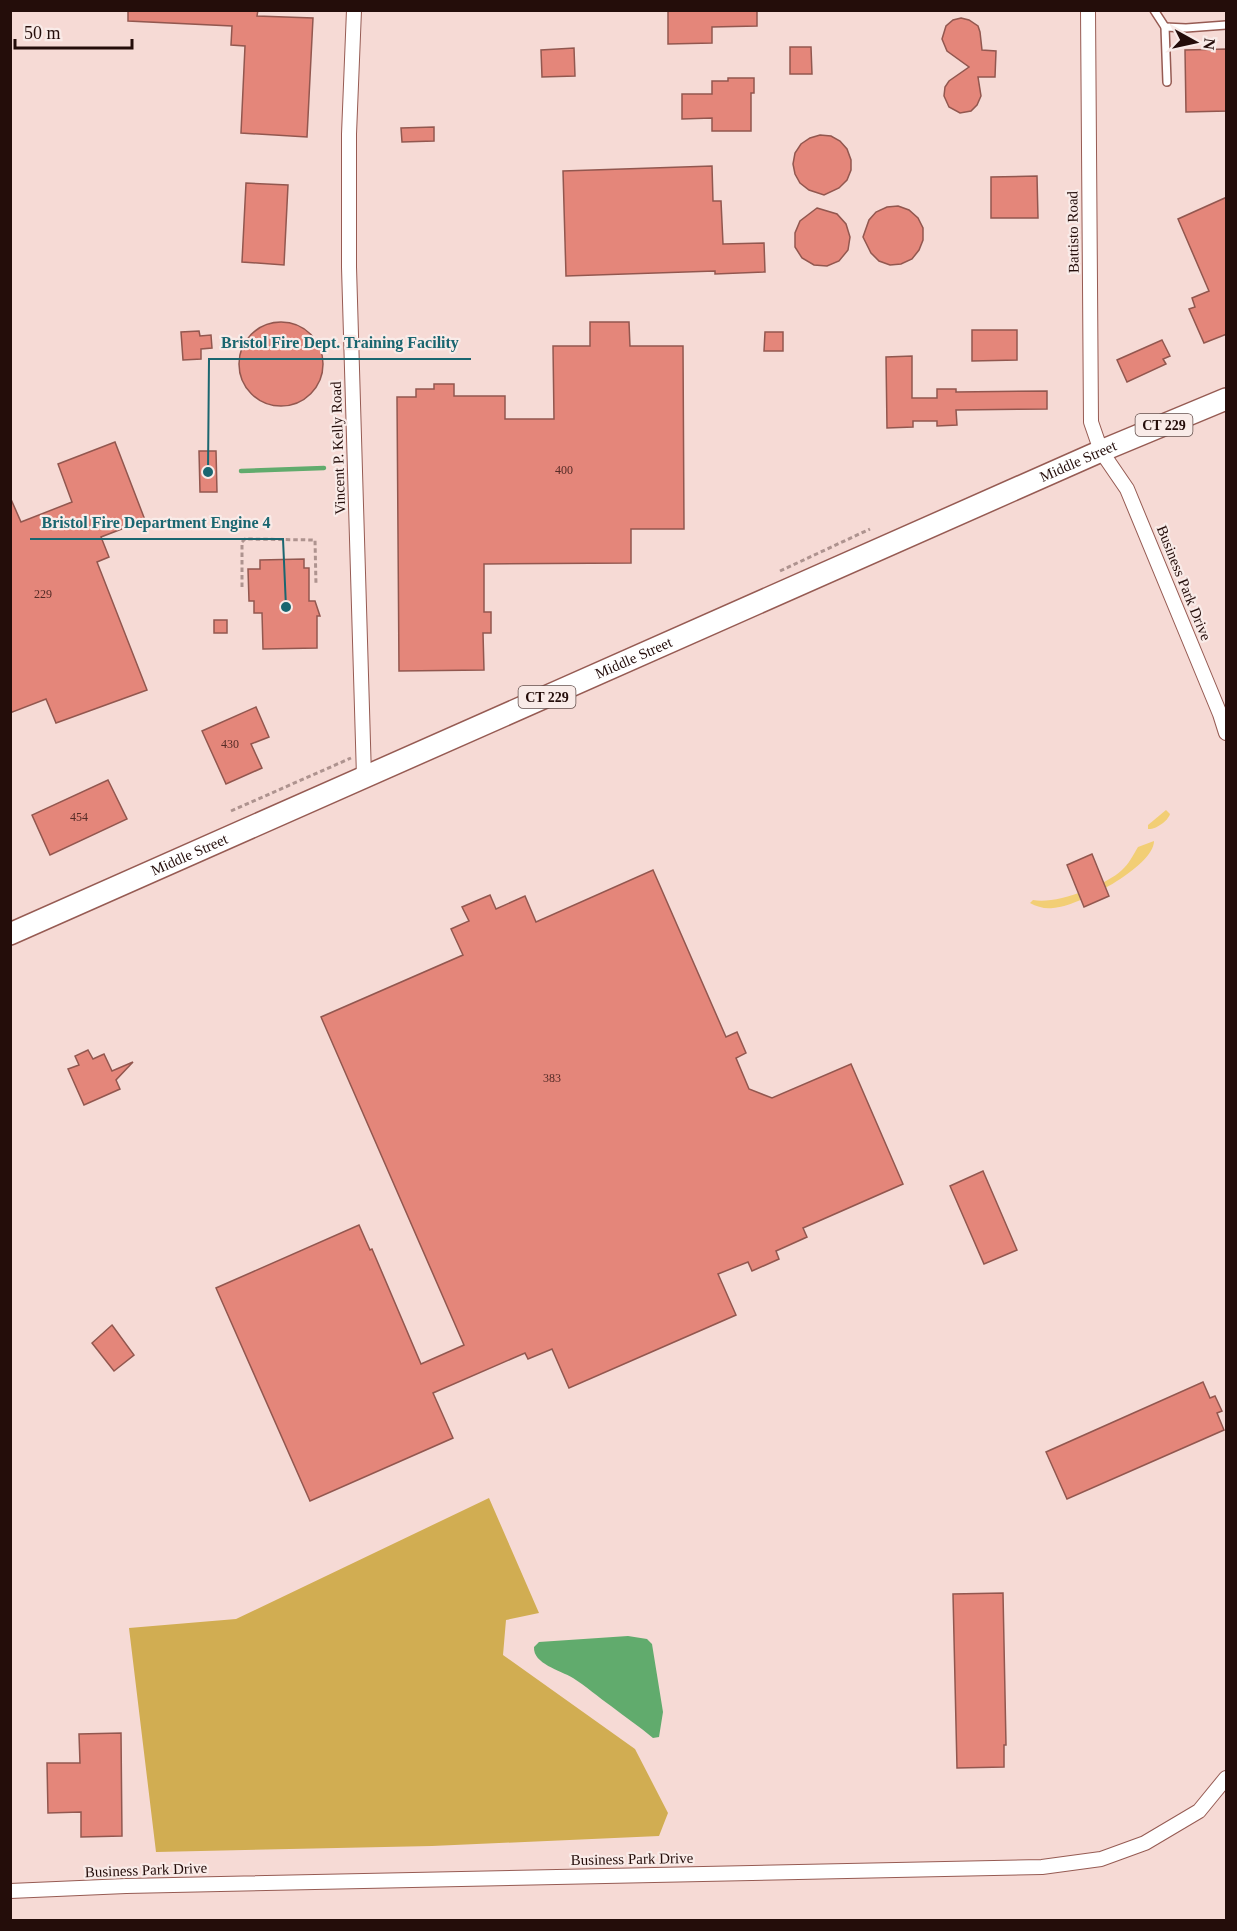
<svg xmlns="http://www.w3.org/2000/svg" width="1237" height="1931" font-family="Georgia,serif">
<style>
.green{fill:#f2ce75}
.forest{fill:#d1ad52}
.water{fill:#61ab6d}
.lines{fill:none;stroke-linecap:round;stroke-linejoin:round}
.stream{stroke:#61ab6d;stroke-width:4.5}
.building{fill:#e4867a;stroke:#92574f;stroke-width:1.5}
.service-casing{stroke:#965b53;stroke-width:10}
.minor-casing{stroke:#965b53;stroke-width:16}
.primary-casing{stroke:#965b53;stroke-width:24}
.path{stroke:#ae938f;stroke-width:3;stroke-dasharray:4.5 3;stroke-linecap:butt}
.service{stroke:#fff;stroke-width:7}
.minor{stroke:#fff;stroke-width:14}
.primary{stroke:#fff;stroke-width:21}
.labels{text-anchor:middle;stroke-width:4.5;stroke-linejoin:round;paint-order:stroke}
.number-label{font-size:12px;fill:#542b26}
.shield{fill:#f9ebe8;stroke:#64504d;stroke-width:1.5}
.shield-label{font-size:14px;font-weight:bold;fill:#240d0a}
.street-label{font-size:15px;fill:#240d0a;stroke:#f9ebe8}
.leader{fill:none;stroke:#1a6670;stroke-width:2}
.callout-dot{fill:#1a6670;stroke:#f9ebe8;stroke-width:2}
.callout-label{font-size:16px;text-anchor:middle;font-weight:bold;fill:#1a6670;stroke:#f9ebe8;stroke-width:4.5;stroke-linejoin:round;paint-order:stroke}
</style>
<rect width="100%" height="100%" fill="#f6dad5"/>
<g class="green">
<path d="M1166,810L1170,814C1168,821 1155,830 1148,829V825Z"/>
<path d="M1154,841C1154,867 1077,907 1053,908C1045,909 1037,907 1030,903L1033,900C1055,905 1105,886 1122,870C1129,864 1133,855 1138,847Z"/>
</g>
<path class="forest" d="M489,1498L539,1613L506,1620L503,1655L635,1749L668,1813L659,1836L432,1846L156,1852L129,1628L236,1619Z"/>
<path class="water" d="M628,1636L647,1639L652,1644L663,1712L659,1737L653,1738C639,1726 625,1717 611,1706C598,1697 586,1686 573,1678C560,1670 533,1664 534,1647L539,1642Z"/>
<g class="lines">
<path class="stream" d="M241,471L324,468"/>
</g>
<g class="building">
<path d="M128,10H258L257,16L313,18L307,137L241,133L245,46L231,45L232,26L128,21Z"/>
<path d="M668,10H757V26L712,27V43L668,44Z"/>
<path d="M961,18L969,20L978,26L980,32L982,50L996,51L995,77H978L981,96L977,105L971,111L960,113L949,107L944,96L945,87L949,81L969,67L947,51L942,39L946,26L953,20Z"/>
<path d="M790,47H811L812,74H790Z"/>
<path d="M574,48L575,76L542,77L541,50Z"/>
<path d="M1227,49V111L1186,112L1185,50Z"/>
<path d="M728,78H754V93H751V131H712V118L682,119V94H712V81H728Z"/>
<path d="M434,127V141L402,142L401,128Z"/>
<path d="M820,135L831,136L840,141L847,149L851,160V170L847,180L839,188L824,195L809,190L800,183L795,174L793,164L795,153L801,144L810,138Z"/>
<path d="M712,166L713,201H721L723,244L764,243L765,272L715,274V271L566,276L563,171Z"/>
<path d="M1037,176L1038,218H991V177Z"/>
<path d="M246,183L288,185L284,265L242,262Z"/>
<path d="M1227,197V334L1204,343L1189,309L1195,307L1192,298L1209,291L1178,219Z"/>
<path d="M898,206L909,210L918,218L923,228V240L919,250L912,259L901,264L890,265L879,261L871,253L863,237L869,220L876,212L887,207Z"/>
<path d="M817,208L837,214L846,224L850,237L848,250L839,261L827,266L814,265L802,258L795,247V233L800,221Z"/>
<circle cx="281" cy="364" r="42"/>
<path d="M590,322H629L630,346H683L684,529H631V563L484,564V612H491V633H483L484,670L399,671L397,397H416V389H434V384H454V396H505V419H554L553,346H590Z"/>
<path d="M972,330H1017V360L972,361Z"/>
<path d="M199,331L200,336L211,335L212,348L201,349V359L183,360L181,332Z"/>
<path d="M765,332H783V351H764Z"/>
<path d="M1162,340L1170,356L1163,359L1166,364L1127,382L1117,360Z"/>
<path d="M912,356V398H937V389H956V392L1047,391V409L956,410L957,425L937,426V421H913V427L887,428L886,357Z"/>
<path d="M115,442L145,520L101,537L109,557L97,562L147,690L56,723L46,699L10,713V497L21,522L72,502L58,464Z"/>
<path d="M199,451H216L217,492H200Z"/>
<path d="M304,559V568H309V601H315L320,616H317V648L263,649L262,613H254V601H249L248,569H260V560Z"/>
<rect x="214" y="620" width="13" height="13"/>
<path d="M256,707L269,737L251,744L262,768L226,784L202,731Z"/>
<path d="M108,780L127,819L50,855L32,815Z"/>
<path d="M1092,854L1109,896L1084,907L1067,865Z"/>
<path d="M653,870L726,1037L737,1032L746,1053L736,1058L749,1089L772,1098L851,1064L903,1184L803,1228L807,1237L776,1251L779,1259L752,1271L748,1262L718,1274L736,1315L569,1388L552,1349L528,1359L525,1353L433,1393L453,1438L310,1501L216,1288L359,1225L370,1250L372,1249L421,1364L464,1345L321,1017L463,955L451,929L469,921L462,907L490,895L496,909L525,896L536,922Z"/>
<path d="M88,1050L93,1059L104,1054L112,1071L133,1062L116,1080L120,1089L84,1105L68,1069L79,1065L75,1056Z"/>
<path d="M983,1171L1017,1250L984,1264L950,1186Z"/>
<path d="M112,1325L134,1355L114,1371L92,1343Z"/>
<path d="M1203,1382L1210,1398L1215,1396L1222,1411L1217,1413L1224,1430L1067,1499L1046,1452Z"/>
<path d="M1003,1593L1006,1745H1004V1767L957,1768L953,1594Z"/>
<path d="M121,1733L122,1836L81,1837V1812L48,1813L47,1763H80L79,1734Z"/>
</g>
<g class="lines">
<defs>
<g id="service">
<path d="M1154,10L1165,27L1167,82"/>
<path d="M1165,27L1186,28L1226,25"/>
</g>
<g id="minor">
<path d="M354,10L349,134V267L364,777"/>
<path d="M1088,10L1091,422L1101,451L1127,489L1220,714L1226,733"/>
<path d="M10,1891L126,1886L1042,1867L1101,1859L1145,1843L1199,1811L1226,1778"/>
</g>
<g id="primary">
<path id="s1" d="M10,934L1101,451L1226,399"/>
</g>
</defs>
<use href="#service" class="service-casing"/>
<use href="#minor" class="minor-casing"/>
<use href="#primary" class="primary-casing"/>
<g class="path">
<path d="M780,571L870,529"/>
<path d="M242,587V542L245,539L315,540L316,585"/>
<path d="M231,811L351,758"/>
</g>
<use href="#service" class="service"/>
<use href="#minor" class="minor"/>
<use href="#primary" class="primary"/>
</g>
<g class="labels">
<g class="number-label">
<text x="564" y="474">400</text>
<text x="43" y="598">229</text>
<text x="230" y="748">430</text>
<text x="79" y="821">454</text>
<text x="552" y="1082">383</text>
</g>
<g class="shield">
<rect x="1135.5" y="414" width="57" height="22" rx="4.5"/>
<rect x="518.5" y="686" width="57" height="22" rx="4.5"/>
</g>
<g class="shield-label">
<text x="1164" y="430">CT 229</text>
<text x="547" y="702">CT 229</text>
</g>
<g class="street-label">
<text transform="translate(1073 232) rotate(-91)" y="5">Battisto Road</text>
<text transform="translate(338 448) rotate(-92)" y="5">Vincent P. Kelly Road</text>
<text dy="5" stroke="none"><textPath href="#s1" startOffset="1168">Middle Street</textPath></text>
<text transform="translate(1184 583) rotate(68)" y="5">Business Park Drive</text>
<text dy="5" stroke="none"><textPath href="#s1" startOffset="682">Middle Street</textPath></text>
<text dy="5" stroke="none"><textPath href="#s1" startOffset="196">Middle Street</textPath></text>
<text transform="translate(632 1859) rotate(-1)" y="5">Business Park Drive</text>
<text transform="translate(146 1870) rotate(-2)" y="5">Business Park Drive</text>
</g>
</g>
<path class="leader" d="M208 472L209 359H471M286 607L283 539H30"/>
<g class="callout-dot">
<circle cx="208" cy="472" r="6"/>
<circle cx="286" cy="607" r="6"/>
</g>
<g class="callout-label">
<text x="340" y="348">Bristol Fire Dept. Training Facility</text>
<text x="156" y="528">Bristol Fire Department Engine 4</text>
</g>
<rect width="1237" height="1931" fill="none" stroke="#240d0a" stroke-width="24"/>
<g transform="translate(1195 42) rotate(98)" stroke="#f9ebe8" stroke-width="4.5" paint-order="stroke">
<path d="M0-4.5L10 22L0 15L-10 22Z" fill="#240d0a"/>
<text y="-9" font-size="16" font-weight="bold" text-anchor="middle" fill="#240d0a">N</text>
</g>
<path d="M15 39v9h117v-9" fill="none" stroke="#240d0a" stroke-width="3"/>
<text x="24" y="39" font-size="18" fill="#240d0a" stroke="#f9ebe8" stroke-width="4.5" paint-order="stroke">50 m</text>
</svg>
